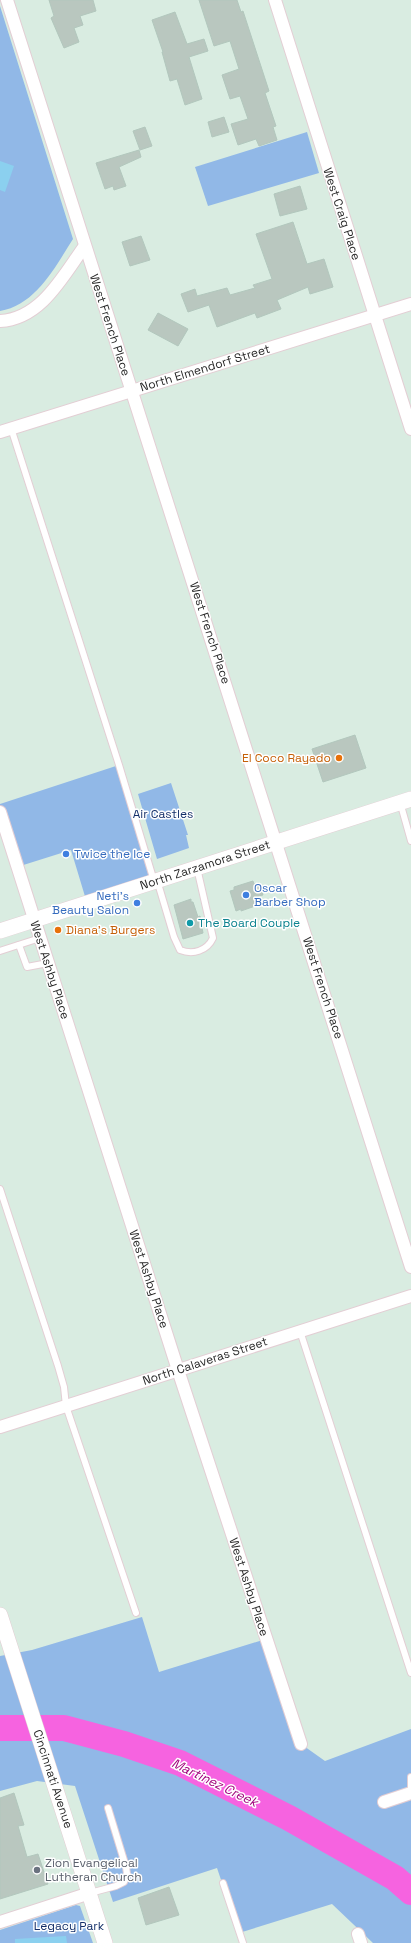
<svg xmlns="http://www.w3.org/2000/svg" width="411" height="1943" font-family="'Space Grotesk',sans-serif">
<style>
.green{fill:#91b8e7}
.pitch{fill:#8bd0ef}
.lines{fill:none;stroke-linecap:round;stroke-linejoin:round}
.river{stroke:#f663e0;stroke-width:26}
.building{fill:#b9c7bf;stroke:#b2c7bd}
.service-casing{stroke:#e3ced4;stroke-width:8}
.minor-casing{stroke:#e3ced4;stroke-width:14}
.tertiary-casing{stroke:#e3ced4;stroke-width:16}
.service{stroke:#fff;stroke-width:6}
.minor{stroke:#fff;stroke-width:12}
.tertiary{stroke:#fff;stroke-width:15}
.food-dot{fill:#e8710a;stroke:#fff;stroke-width:1.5}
.shop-dot{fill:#3f7fe0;stroke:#fff;stroke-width:1.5}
.culture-dot{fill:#0f9aa8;stroke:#fff;stroke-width:1.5}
.worship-dot{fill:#6b7280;stroke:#fff;stroke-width:1.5}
.labels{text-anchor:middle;stroke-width:3;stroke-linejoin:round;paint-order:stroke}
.street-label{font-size:12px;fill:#282828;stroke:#fff}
.food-label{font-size:12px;fill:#c56008;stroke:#fff;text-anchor:end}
.park-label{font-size:12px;fill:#142f69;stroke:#fff}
.shop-label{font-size:12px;fill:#366cbe;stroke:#fff;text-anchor:start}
.culture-label{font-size:12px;fill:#0d838f;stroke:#fff;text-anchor:start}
.worship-label{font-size:12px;fill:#5b616d;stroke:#fff;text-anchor:start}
.water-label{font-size:13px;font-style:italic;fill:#a0047c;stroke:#fff}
</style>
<rect width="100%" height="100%" fill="#d9ece1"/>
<g class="green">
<path d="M0,6L73,239C55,267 36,305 0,311Z"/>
<path d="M307,132L319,173L208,206L195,167Z"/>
<path d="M119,765L154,881L87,903L71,850L17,867L0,812V804Z"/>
<path d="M171,783L188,835H186L189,848L157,859L138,794Z"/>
<path d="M142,1617L159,1672L266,1639L301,1744L325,1761L411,1729V1943H373L332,1904L239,1933L217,1868L113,1902L75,1786L37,1781L0,1791V1656L32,1650Z"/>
<path d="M76,1905L80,1906L93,1943H0V1930Z"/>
</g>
<g class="pitch">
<path d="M0,161L14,166L5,192L0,190Z"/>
<path d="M66,1936L67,1943H15V1939Z"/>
</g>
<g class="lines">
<path class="river" d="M0,1728H64L124,1744L180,1763L289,1818L395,1878L411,1892"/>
</g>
<g class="building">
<path d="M49,0H93L96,11L80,16L83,25L74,28L79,42L64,48L51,18L54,16Z"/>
<path d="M199,0H237L241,12L243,11L269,91L265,93L276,126L273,127L277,140L259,146L256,139L238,145L231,124L248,119L240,96L230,99L222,75L239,69L230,41L214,46Z"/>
<path d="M175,12L187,44L204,39L208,51L189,57L202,99L185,105L177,79L170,81L162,52H163L152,20Z"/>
<path d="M224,117L229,132L212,137L208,122Z"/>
<path d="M145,127L152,146L140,150L133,131Z"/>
<path d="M139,150L141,157L119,167L126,186L114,190L113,186L105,189L96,163Z"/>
<path d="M300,186L307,209L280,216L274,194Z"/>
<path d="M293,222L307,264L324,259L333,287L310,294L308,287L277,300L281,309L257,318L255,313L217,327L209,305L188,312L181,294L195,289L197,296L227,288L230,295L255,288L253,285L272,279L256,234Z"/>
<path d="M141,236L150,260L130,266L122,242Z"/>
<path d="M158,313L188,329L178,346L148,330Z"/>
<path d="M355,735L366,768L323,782L312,749Z"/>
<path d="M253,881L254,884L259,883L263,895L258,896L261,904L241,911V909L236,911L230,891L234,890V887Z"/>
<path d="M191,899V902H193L198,917L200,916L203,933L183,939L174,905Z"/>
<path d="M14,1793L24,1825L18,1826L27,1857L38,1854L48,1884L0,1899V1798Z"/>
<path d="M169,1887L179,1915L146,1925L138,1898Z"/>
</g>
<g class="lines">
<defs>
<g id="service">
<path d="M11,428L119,765L154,881"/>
<path d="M400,802L411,841"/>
<path d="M157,880L174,937L180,950C193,955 207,951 213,938L197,868"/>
<path d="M19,945L27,967L48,963"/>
<path d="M0,951L40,938"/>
<path d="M0,1189L58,1366L64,1387L66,1406L136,1613"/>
<path d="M300,1331L411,1673"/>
<path d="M411,1794V1777"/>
<path d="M223,1883L243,1943"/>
<path d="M90,1893L116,1886L124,1882L127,1874L126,1867L108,1808"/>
</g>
<g id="minor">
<path d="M7,0L411,1267"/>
<path d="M275,0L411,429"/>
<path d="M0,321C41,319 63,276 84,247"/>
<path d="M0,432L411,304"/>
<path d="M0,812L178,1370L301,1744"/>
<path d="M0,1427L411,1296"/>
<path d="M384,1802L411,1793"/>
<path d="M0,1922L90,1893"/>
<path d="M358,1934L361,1943"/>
</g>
<g id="tertiary">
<path d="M0,931L411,799"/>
<path d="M0,1615L105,1943"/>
</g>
</defs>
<use href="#service" class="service-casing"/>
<use href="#minor" class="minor-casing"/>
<use href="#tertiary" class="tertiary-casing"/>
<use href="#service" class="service"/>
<use href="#minor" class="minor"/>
<use href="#tertiary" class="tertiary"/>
</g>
<g class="food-dot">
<circle cx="339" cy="758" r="4"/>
<circle cx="58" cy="930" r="4"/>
</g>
<g class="shop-dot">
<circle cx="66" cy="854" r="4"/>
<circle cx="246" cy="895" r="4"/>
<circle cx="137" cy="903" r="4"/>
</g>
<circle class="culture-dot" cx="190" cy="923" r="4"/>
<circle class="worship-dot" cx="37" cy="1870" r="4"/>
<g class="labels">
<g class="street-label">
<text transform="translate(342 214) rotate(72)" y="4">West Craig Place</text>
<text transform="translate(110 325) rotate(72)" y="4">West French Place</text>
<text transform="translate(205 368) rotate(-17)" y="4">North Elmendorf Street</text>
<text transform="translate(210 633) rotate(72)" y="4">West French Place</text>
<text transform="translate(205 865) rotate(-18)" y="4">North Zarzamora Street</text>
<text transform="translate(50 970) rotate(72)" y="4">West Ashby Place</text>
<text transform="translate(323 988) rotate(72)" y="4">West French Place</text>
<text transform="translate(149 1279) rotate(72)" y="4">West Ashby Place</text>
<text transform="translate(205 1361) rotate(-18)" y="4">North Calaveras Street</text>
<text transform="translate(249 1587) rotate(72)" y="4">West Ashby Place</text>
<text transform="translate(53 1779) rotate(72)" y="4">Cincinnati Avenue</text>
</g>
<g class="food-label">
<text x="331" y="762">El Coco Rayado</text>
<text x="66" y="934" text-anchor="start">Diana's Burgers</text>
</g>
<g class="park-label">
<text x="163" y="818">Air Castles</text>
<text x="69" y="1930">Legacy Park</text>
</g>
<g class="shop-label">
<text x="74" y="858">Twice the Ice</text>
<text x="254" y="892">Oscar<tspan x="254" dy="14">Barber Shop</tspan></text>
<text x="129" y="900" text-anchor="end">Neti's<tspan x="129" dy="14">Beauty Salon</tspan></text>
</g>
<g class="culture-label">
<text x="198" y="927">The Board Couple</text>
</g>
<g class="worship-label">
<text x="45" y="1867">Zion Evangelical<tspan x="45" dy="14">Lutheran Church</tspan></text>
</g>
<g class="water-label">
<text transform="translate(215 1782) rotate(26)" y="5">Martinez Creek</text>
</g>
</g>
</svg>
